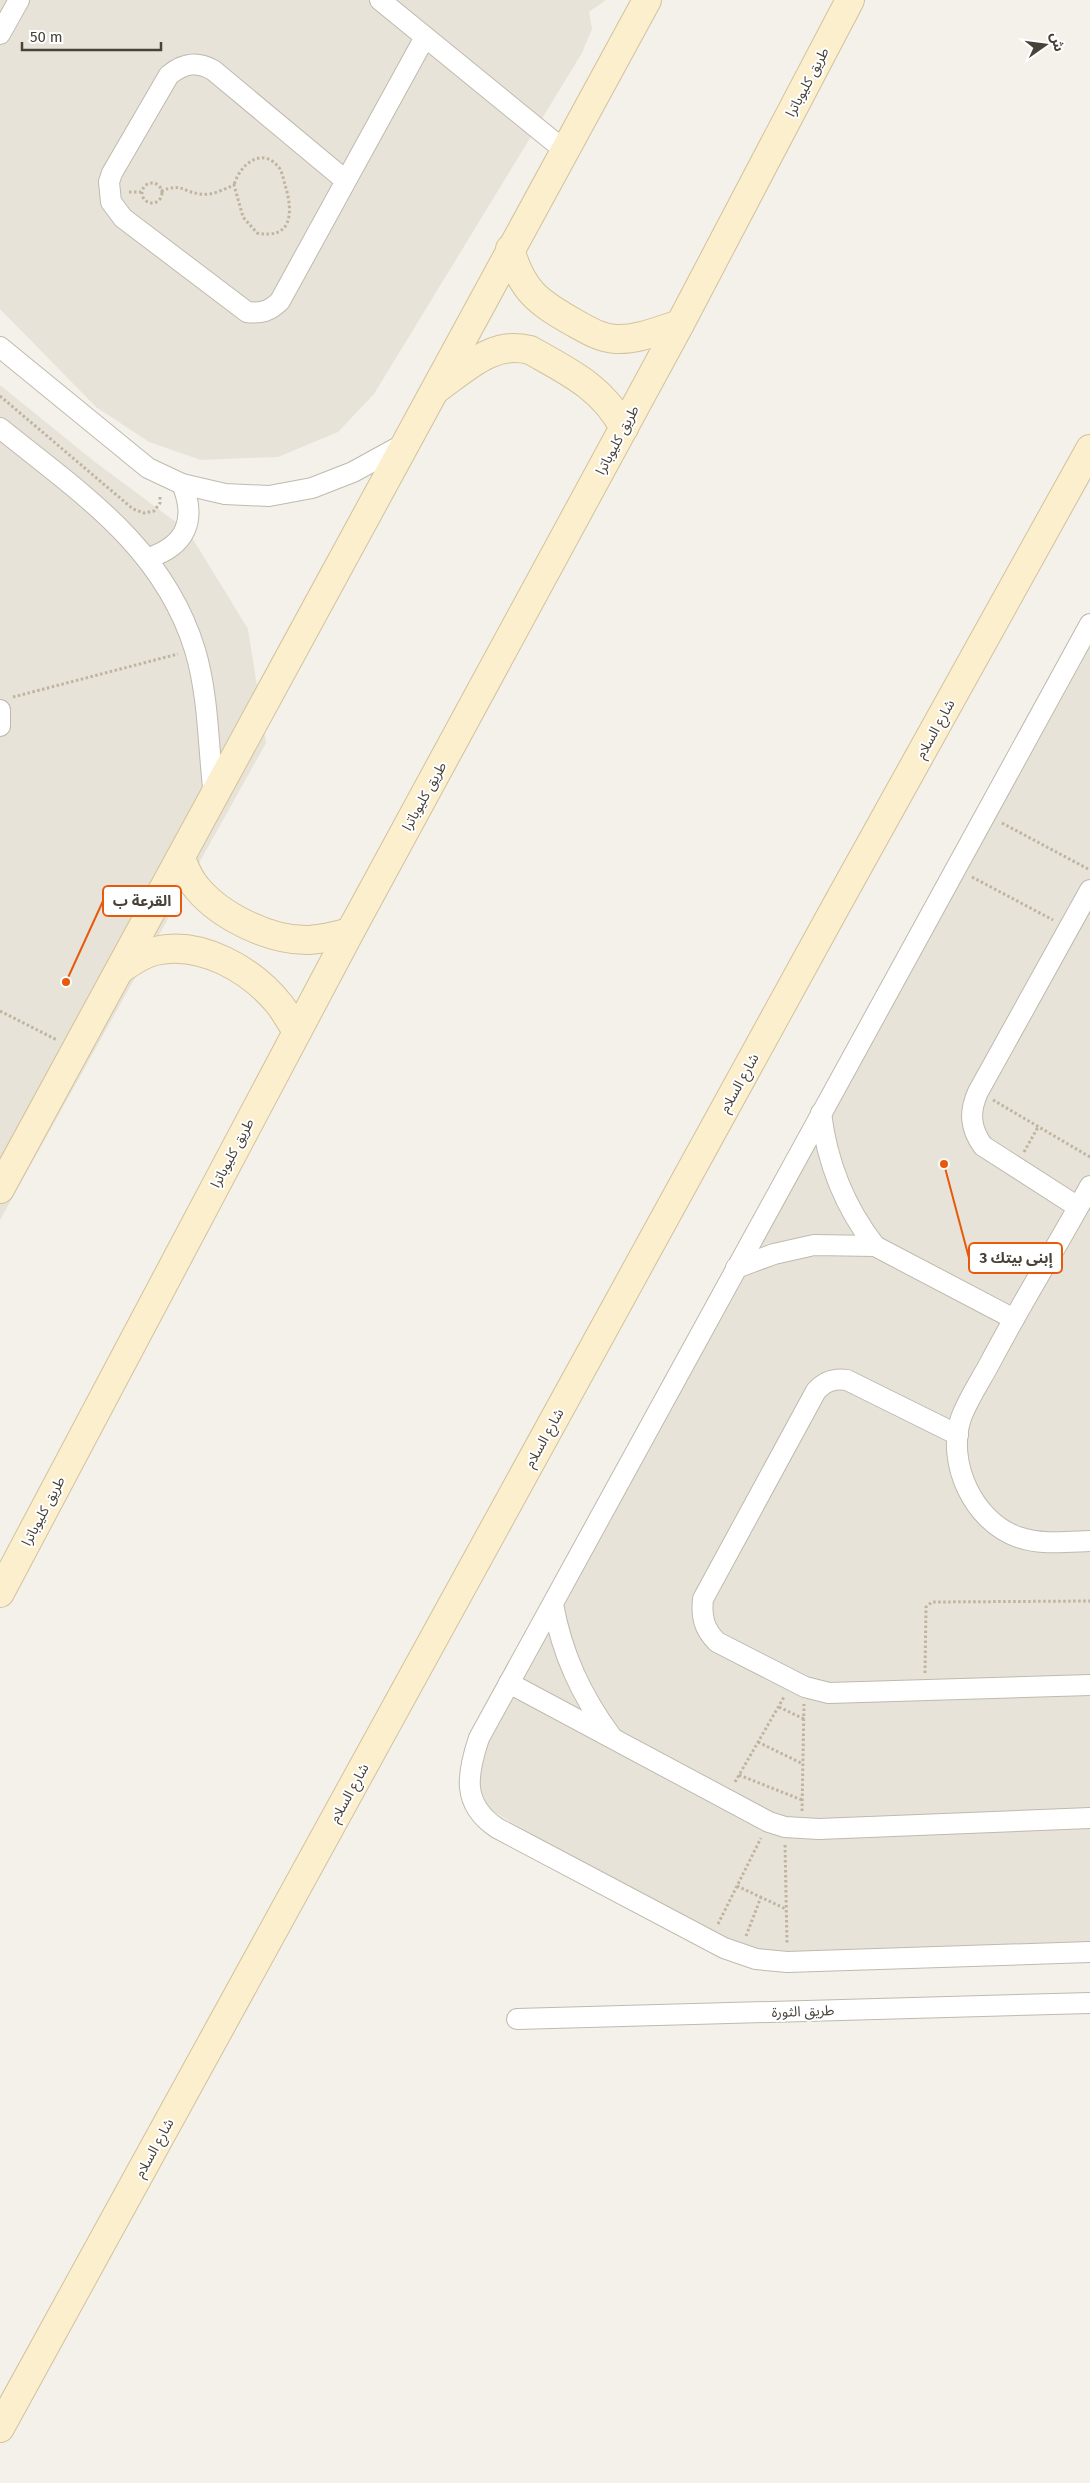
<svg xmlns="http://www.w3.org/2000/svg" width="1090" height="2483" font-family="'Fira Sans','Noto Sans Arabic',sans-serif">
<style>
.residential{fill:#e8e3d9}
.lines{fill:none;stroke-linecap:round;stroke-linejoin:round}
.minor-casing{stroke:#c0b9ad;stroke-width:22}
.secondary-casing{stroke:#d2c29c;stroke-width:30}
.path{stroke:#c1b49f;stroke-width:3;stroke-dasharray:2.5 2.5;stroke-linecap:butt}
.minor{stroke:#fff;stroke-width:20}
.secondary{stroke:#fcefcd;stroke-width:28}
.labels{text-anchor:middle;stroke-width:4;stroke-linejoin:round;paint-order:stroke}
.street-label{font-size:14px;fill:#484239;stroke:#fff}
.leader{fill:none;stroke:#e8590c;stroke-width:2}
.callout-dot{fill:#e8590c;stroke:#fff;stroke-width:2}
.callout{fill:#fff;stroke:#e8590c;stroke-width:2}
.callout-label{font-size:15px;text-anchor:middle;font-weight:bold;fill:#484239}
</style>
<rect width="100%" height="100%" fill="#f4f1eb"/>
<g class="residential">
<path d="M0,0H606L589,12L592,29L582,53L374,394L338,432L278,457L201,460L149,442L96,407L0,309Z"/>
<path d="M0,385L95,462L188,531L248,629L266,743L0,1220Z"/>
<path d="M1090,623V1943L779,1954L746,1948L684,1922L480,1804L473,1764Z"/>
</g>
<g class="lines">
<defs>
<g id="minor">
<path d="M380,0L564,150"/>
<path d="M0,34L19,0"/>
<path d="M345,180L213,70C197,61 184,63 169,75L112,173L109,182L111,202L123,218L247,312C261,314 270,311 280,301L425,37"/>
<path d="M0,347L148,468L182,484L225,494L269,496L312,488L353,472L404,444"/>
<path d="M0,428C79,492 163,546 195,650C209,697 208,748 214,796"/>
<path d="M148,558C186,546 197,520 182,484"/>
<path d="M1090,624L479,1738C467,1774 461,1804 497,1828L724,1948L756,1959L787,1962L1090,1952"/>
<path d="M0,710V726"/>
<path d="M821,1113C827,1163 844,1206 875,1246"/>
<path d="M1090,1186C1058,1245 1022,1302 991,1361C981,1380 968,1399 961,1418C946,1463 974,1522 1018,1537C1041,1545 1066,1542 1090,1541"/>
<path d="M1078,1207L983,1146C970,1128 969,1112 978,1092L1090,890"/>
<path d="M736,1268L774,1254L814,1245L875,1246L1014,1319"/>
<path d="M958,1435L847,1380C834,1378 825,1381 816,1391L703,1599C701,1617 704,1629 717,1642L805,1687L829,1693L1090,1685"/>
<path d="M553,1604C562,1654 581,1695 611,1736"/>
<path d="M509,1683L769,1822L785,1827L819,1829L1090,1818"/>
<path d="M517,2019L1090,2003"/>
</g>
<g id="secondary">
<path d="M510,249C522,291 538,302 573,322C587,330 600,338 616,339C638,340 660,330 680,324"/>
<path d="M438,388C466,368 494,340 530,350C569,372 602,387 624,428"/>
<path d="M181,858C185,869 189,879 197,888C221,917 271,941 309,940C323,939 336,936 350,932"/>
<path d="M121,969C131,962 142,954 155,951C201,940 252,970 280,1005C286,1013 291,1023 297,1031"/>
<path d="M0,1189L647,0"/>
<path d="M0,1593L350,932L680,324L850,0"/>
<path d="M0,2428L835,908L1090,449"/>
</g>
</defs>
<use href="#minor" class="minor-casing"/>
<use href="#secondary" class="secondary-casing"/>
<g class="path">
<circle cx="152" cy="193" r="10"/>
<path d="M161,191C182,183 181,191 200,194C212,196 224,189 234,185L243,217L257,233C292,240 293,213 286,188C284,182 283,175 280,169C263,145 240,164 234,185"/>
<path d="M129,192H141"/>
<path d="M0,396L133,509L144,513L154,511L160,503V495"/>
<path d="M13,697L178,654"/>
<path d="M1002,823L1090,870"/>
<path d="M972,877L1053,920"/>
<path d="M0,1011L57,1040"/>
<path d="M993,1100L1090,1157"/>
<path d="M1024,1152L1038,1127"/>
<path d="M925,1673L926,1607L932,1602L1090,1601"/>
<path d="M779,1707L804,1719"/>
<path d="M758,1742L803,1764"/>
<path d="M739,1775L802,1800"/>
<path d="M735,1782L784,1697"/>
<path d="M802,1811L804,1704"/>
<path d="M785,1845L787,1944"/>
<path d="M737,1886L786,1909"/>
<path d="M718,1924L761,1838"/>
<path d="M746,1936L761,1897"/>
</g>
<use href="#minor" class="minor"/>
<use href="#secondary" class="secondary"/>
</g>
<g class="labels">
<g class="street-label">
<text transform="translate(807 82) rotate(-62)" y="5">طريق كليوباترا</text>
<text transform="translate(617 440) rotate(-62)" y="5">طريق كليوباترا</text>
<text transform="translate(935 729) rotate(-61)" y="5">شارع السلام</text>
<text transform="translate(424 796) rotate(-61)" y="5">طريق كليوباترا</text>
<text transform="translate(739 1083) rotate(-61)" y="5">شارع السلام</text>
<text transform="translate(232 1153) rotate(-62)" y="5">طريق كليوباترا</text>
<text transform="translate(544 1438) rotate(-61)" y="5">شارع السلام</text>
<text transform="translate(43 1511) rotate(-62)" y="5">طريق كليوباترا</text>
<text transform="translate(349 1793) rotate(-61)" y="5">شارع السلام</text>
<text transform="translate(803 2011) rotate(-2)" y="5">طريق الثورة</text>
<text transform="translate(154 2148) rotate(-61)" y="5">شارع السلام</text>
</g>
</g>
<path class="leader" d="M66 982L103 901M944 1164L969 1258"/>
<g class="callout-dot">
<circle cx="66" cy="982" r="5"/>
<circle cx="944" cy="1164" r="5"/>
</g>
<g class="callout">
<rect x="103" y="886" width="78" height="30" rx="5"/>
<rect x="969" y="1243" width="93" height="30" rx="5"/>
</g>
<g class="callout-label">
<text x="142" y="906">القرعة ب</text>
<text x="1016" y="1263">إبنى بيتك 3</text>
</g>
<g transform="translate(1045 45) rotate(76)" stroke="#ffffff" stroke-width="4" paint-order="stroke">
<path d="M0-4L9 19L0 12L-9 19Z" fill="#484239"/>
<text y="-8" font-size="14" font-weight="bold" text-anchor="middle" fill="#484239">ش</text>
</g>
<path d="M22 42v8h139v-8" fill="none" stroke="#484239" stroke-width="2.5"/>
<text x="30" y="42" font-size="15" fill="#484239" stroke="#ffffff" stroke-width="4" paint-order="stroke">50 m</text>
</svg>
